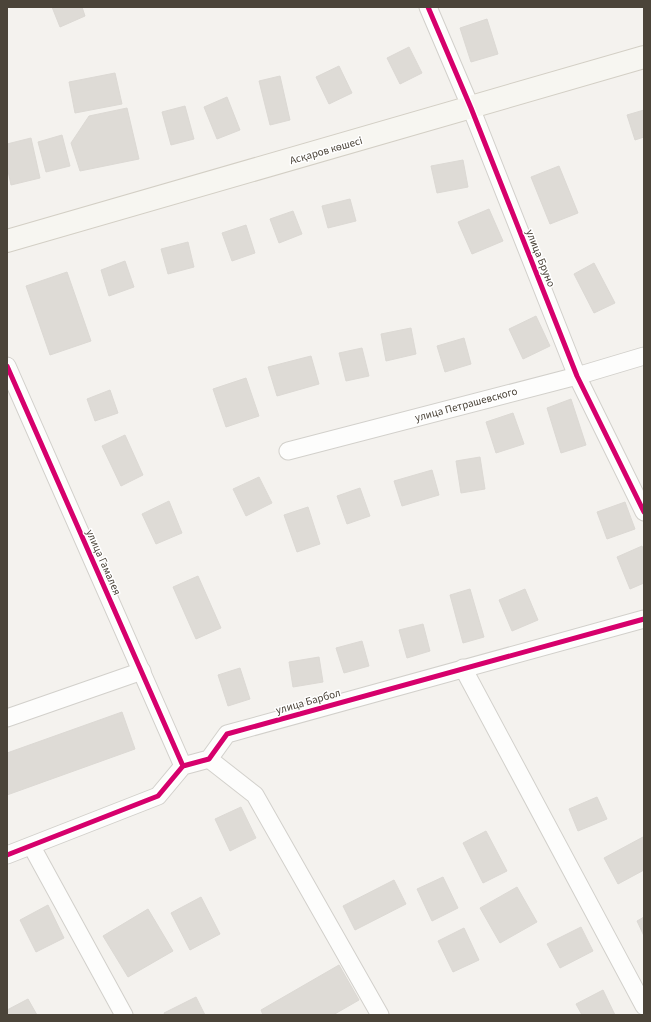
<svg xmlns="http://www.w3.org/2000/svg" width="651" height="1022" font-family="'Source Sans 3',sans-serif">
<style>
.building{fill:#dedbd6;stroke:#dcd9d4}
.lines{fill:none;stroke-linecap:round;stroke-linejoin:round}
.minor-casing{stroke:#d2d0cb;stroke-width:19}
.secondary-casing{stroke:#d3cfc5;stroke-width:24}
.minor{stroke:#fdfdfc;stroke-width:17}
.secondary{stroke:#f7f6f1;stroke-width:22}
.cycleway-casing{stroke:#fff;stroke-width:8}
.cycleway{stroke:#d6006c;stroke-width:5}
.labels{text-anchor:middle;stroke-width:3;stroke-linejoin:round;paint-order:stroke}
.street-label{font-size:11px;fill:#4b4439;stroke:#fff}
</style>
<rect width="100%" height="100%" fill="#f4f2ee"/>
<g class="building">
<path d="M52,7H82L85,16L60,27Z"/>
<path d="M487,19L498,54L471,62L460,28Z"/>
<path d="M409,47L422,73L400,84L387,58Z"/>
<path d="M339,66L352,93L329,104L316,77Z"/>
<path d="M115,73L122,104L75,113L69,82Z"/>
<path d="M280,76L290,120L270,125L259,81Z"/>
<path d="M227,97L240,130L217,139L204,107Z"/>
<path d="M185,106L194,139L171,145L162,112Z"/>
<path d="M127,108L139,159L80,171L71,143L89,116Z"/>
<path d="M644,110V137L635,140L627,115Z"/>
<path d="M62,135L70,166L46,172L38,142Z"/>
<path d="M31,138L40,178L11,185L7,166V144Z"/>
<path d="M463,160L468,187L437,193L431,166Z"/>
<path d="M559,166L578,213L550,224L531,177Z"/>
<path d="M350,199L356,221L328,228L322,206Z"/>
<path d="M489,209L503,241L472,254L458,222Z"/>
<path d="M293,211L302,234L279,243L270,219Z"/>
<path d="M246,225L255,253L232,261L222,233Z"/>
<path d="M188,242L194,267L168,274L161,249Z"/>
<path d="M125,261L134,287L109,296L101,270Z"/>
<path d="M594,263L615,303L594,313L574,274Z"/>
<path d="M67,272L91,341L50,355L26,286Z"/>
<path d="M536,316L550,346L523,359L509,329Z"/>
<path d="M411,328L416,354L386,361L381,334Z"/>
<path d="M464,338L471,364L445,372L437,346Z"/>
<path d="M362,348L369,376L346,381L339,353Z"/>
<path d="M311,356L319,384L277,396L268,367Z"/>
<path d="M246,378L259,416L226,427L213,389Z"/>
<path d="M110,390L118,413L95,421L87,399Z"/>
<path d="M571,399L586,445L561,453L547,408Z"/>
<path d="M513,413L524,444L496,453L486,422Z"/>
<path d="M125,435L143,475L121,486L102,446Z"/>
<path d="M480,457L485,489L461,493L456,461Z"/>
<path d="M432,470L439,495L402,506L394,481Z"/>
<path d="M259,477L272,503L246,516L233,489Z"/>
<path d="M360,488L370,516L347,524L337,496Z"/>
<path d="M169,501L182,533L156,544L142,514Z"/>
<path d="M625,502L635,529L607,539L597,512Z"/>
<path d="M308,507L320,544L297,552L284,515Z"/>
<path d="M642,546L644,552V583L630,589L617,557Z"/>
<path d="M198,576L221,628L196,639L173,587Z"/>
<path d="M470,589L484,637L463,643L450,595Z"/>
<path d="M525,589L538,620L512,631L499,600Z"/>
<path d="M423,624L430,651L407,658L399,630Z"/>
<path d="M362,641L369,666L344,673L336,648Z"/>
<path d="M319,657L323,682L293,687L289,662Z"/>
<path d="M240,668L250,699L228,706L218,675Z"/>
<path d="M122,712L135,749L7,795V753Z"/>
<path d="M597,797L607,819L578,831L569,809Z"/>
<path d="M241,807L256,838L230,851L215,819Z"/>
<path d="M486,831L507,871L483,883L463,843Z"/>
<path d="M643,837L644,870L618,884L604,858Z"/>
<path d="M443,877L458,908L432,921L417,889Z"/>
<path d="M394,880L406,904L355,930L343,906Z"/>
<path d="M517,887L537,922L500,943L480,908Z"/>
<path d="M201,897L220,934L190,950L171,913Z"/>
<path d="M48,905L64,938L36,952L20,920Z"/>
<path d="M148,909L173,951L128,977L103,936Z"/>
<path d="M644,917V936L637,921Z"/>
<path d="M581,927L593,951L560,968L547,944Z"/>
<path d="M464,928L479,960L453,972L438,941Z"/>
<path d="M339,965L359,1000L333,1015H263L261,1010Z"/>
<path d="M603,990L615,1015H582L576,1004Z"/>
<path d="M196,997L205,1015H165L164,1013Z"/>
<path d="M28,999L37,1015H7V1010Z"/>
</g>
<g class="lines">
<defs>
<g id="minor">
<path d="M428,7L471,108L577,376L644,512"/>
<path d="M7,366L183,766"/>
<path d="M288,451L577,376L644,356"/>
<path d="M463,668L644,1006"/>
<path d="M7,718L142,671"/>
<path d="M209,759L255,795L380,1015"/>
<path d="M32,847L124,1015"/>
<path d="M7,855L158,796L183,766L209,759L227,734L644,619"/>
</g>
<path id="secondary" d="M7,241L644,57"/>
</defs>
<use href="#minor" class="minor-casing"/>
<use href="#secondary" class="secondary-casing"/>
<use href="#minor" class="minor"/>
<use href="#secondary" class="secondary"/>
<defs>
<g id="cycleway">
<path d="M428,7L471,108L577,376L644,512"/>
<path d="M7,366L183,766"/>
<path d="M7,855L158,796L183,766L209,759L227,734L644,619"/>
</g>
</defs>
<use href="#cycleway" class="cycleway-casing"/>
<use href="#cycleway" class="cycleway"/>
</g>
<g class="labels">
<g class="street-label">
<text transform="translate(326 150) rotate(-16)" y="4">Асқаров көшесі</text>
<text transform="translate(541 258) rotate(68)" y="4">улица Бруно</text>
<text transform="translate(466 404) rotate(-15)" y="4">улица Петрашевского</text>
<text transform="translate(104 562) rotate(66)" y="4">улица Гамалея</text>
<text transform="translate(308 701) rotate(-16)" y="4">улица Барбол</text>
</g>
</g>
<rect width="651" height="1022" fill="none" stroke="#4b4439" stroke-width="16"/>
</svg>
